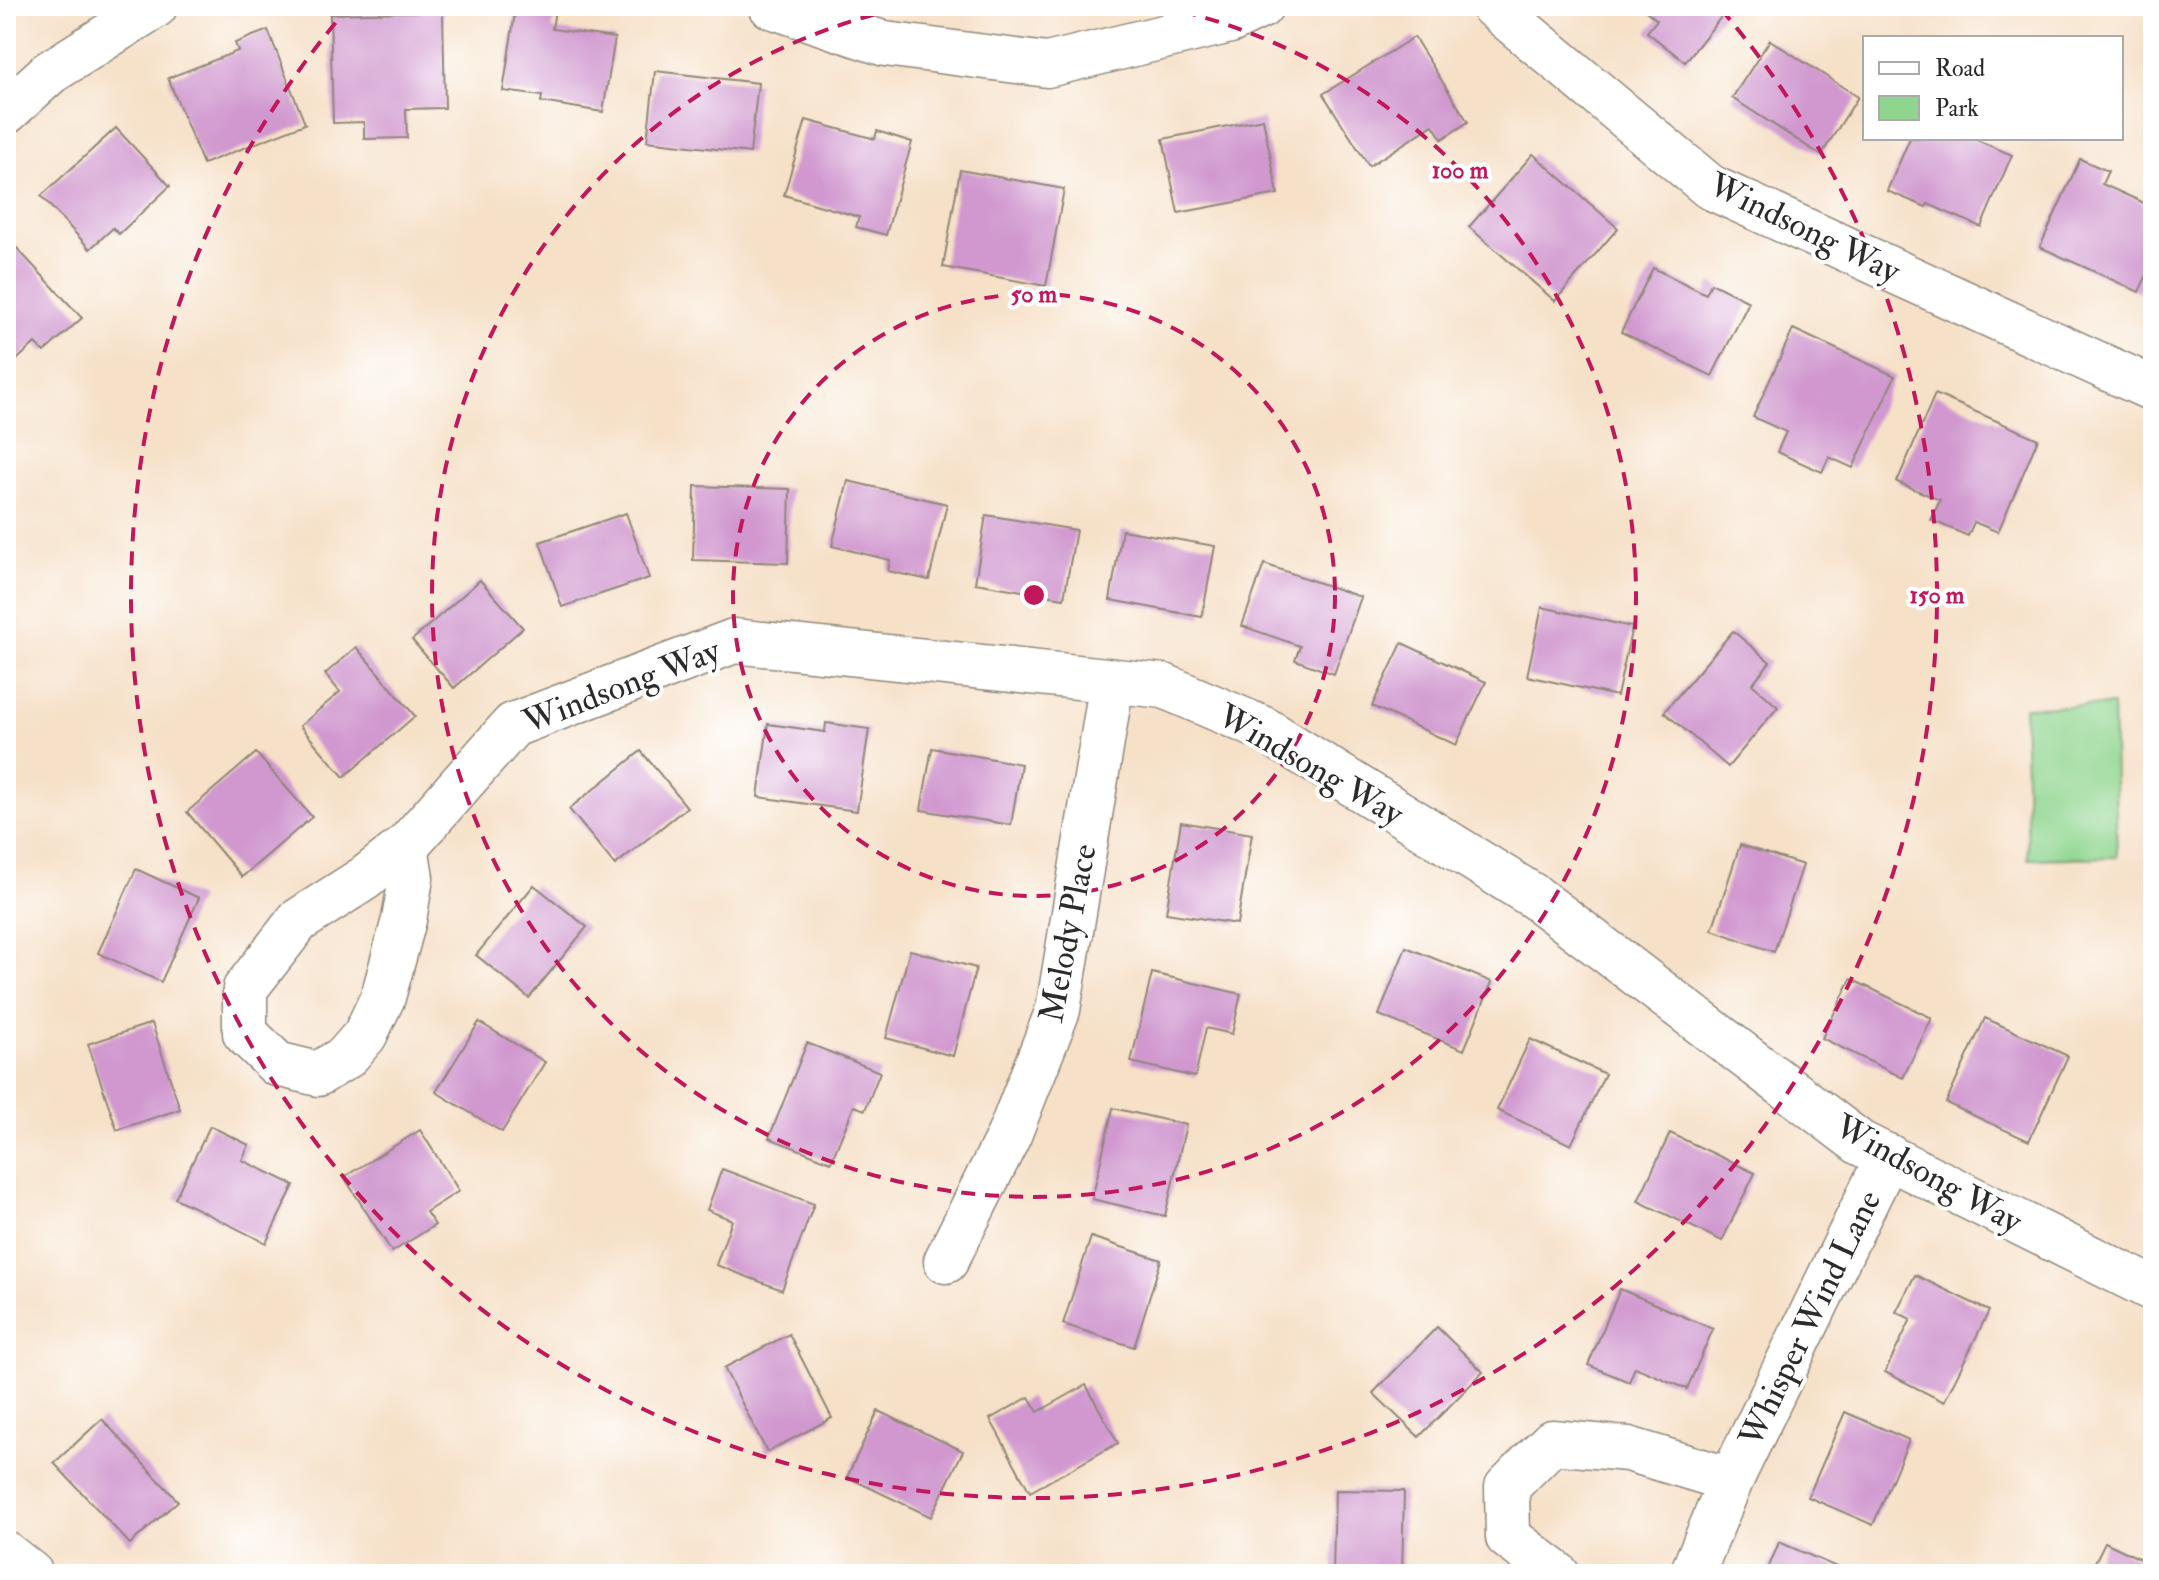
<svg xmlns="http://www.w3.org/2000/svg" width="2159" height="1580" font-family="'IM FELL Double Pica',serif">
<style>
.green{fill:#8fd58e;stroke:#5d805c;stroke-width:2}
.building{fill:#d098cf}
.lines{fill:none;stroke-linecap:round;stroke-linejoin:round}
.minor-casing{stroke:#908679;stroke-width:47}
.minor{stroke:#fff;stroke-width:44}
.ring{fill:none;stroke:#c2185b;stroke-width:4;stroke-dasharray:14 10}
.labels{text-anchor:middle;stroke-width:8;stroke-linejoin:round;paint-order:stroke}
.street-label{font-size:34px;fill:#2b2b2b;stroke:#fff}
.centre{fill:#c2185b;stroke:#fff;stroke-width:4}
.ring-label{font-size:24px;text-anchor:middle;font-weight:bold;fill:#c2185b;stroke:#fff;stroke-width:8;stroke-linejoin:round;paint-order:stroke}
</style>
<rect width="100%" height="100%" fill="#fff"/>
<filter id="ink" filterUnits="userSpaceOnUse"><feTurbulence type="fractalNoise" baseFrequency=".0125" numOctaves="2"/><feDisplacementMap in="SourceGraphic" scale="16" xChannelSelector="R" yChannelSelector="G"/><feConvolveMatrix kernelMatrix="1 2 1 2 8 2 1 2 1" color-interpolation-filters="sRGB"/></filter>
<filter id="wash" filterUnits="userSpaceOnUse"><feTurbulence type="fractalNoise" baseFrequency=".006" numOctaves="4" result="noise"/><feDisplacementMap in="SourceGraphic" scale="32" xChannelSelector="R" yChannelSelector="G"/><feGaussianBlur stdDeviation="1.8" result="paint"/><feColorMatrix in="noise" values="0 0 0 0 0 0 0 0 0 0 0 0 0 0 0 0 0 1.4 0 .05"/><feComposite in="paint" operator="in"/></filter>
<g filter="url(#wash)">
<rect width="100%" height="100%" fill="#f6e0c7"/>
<path class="green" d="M2113,705L2117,857L2028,859L2024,707Z"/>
<g id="blocks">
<g class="building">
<path d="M516,6L555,10L552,29L615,38L603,112L541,102L542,96L503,91Z"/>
<path d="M1640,6H1730L1685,62L1647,32L1657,20Z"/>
<path d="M443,11L445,108L406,109L407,138L364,139V122L333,123L330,14Z"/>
<path d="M268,30L305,124L203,164L168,78L238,51L235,43Z"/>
<path d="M1414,37L1468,122L1442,139L1433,125L1369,166L1323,94Z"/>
<path d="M1770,40L1858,97L1821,155L1732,98Z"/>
<path d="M655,71L758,83L750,153L647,141Z"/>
<path d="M1263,119L1278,194L1178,213L1163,139Z"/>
<path d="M806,120L875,139L877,131L912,142L886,235L856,227L859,217L784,195Z"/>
<path d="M116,128L170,186L119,234L113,228L90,249L41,196Z"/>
<path d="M1910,138H1972L2012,155L1981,227L1928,204L1926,207L1887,191Z"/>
<path d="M1533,154L1618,228L1555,301L1469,227Z"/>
<path d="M2080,159L2108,171L2102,184L2153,207V262L2139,292L2040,247Z"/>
<path d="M960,170L1064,189L1046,286L943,267Z"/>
<path d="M14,245L82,318L44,352L35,343L6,370V253Z"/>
<path d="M1653,268L1706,294L1711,283L1749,302L1712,376L1621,332Z"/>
<path d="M1793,329L1895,376L1853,468L1829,457L1822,472L1777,452L1786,432L1753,417Z"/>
<path d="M1935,394L2038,439L1998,532L1974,522L1968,536L1931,520L1940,500L1897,482Z"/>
<path d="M848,481L947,504L929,580L888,571L890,560L832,546Z"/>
<path d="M695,486L790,489L788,563L693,560Z"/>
<path d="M626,513L649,578L562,607L540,542Z"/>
<path d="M986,515L1076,530L1064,598L975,583Z"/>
<path d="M1122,530L1215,546L1202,617L1110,600Z"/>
<path d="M1264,564L1361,597L1334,674L1295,660L1300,646L1242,626Z"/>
<path d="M480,580L523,628L454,688L412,640Z"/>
<path d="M1542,607L1632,627L1617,696L1527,676Z"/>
<path d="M1733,631L1770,662L1752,684L1778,707L1728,767L1664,712Z"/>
<path d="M1402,643L1486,682L1456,745L1372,706Z"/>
<path d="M356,647L415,716L344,777L300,726L340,692L325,674Z"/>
<path d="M826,723L869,729L857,811L758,797L768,724L825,732Z"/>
<path d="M932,748L1021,764L1011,825L921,810Z"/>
<path d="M641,751L687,807L615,865L569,809Z"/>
<path d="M256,753L312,817L242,877L187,812Z"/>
<path d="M1181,822L1252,834L1237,924L1166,913Z"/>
<path d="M1740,845L1803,865L1774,952L1712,930Z"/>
<path d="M136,869L199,898L161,982L98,953Z"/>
<path d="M534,885L587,927L529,998L476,955Z"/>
<path d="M1406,947L1492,982L1464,1050L1379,1015Z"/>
<path d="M910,950L976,968L953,1056L886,1038Z"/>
<path d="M1152,973L1241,994L1232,1034L1206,1028L1195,1077L1131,1062Z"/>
<path d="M1851,979L1932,1018L1903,1078L1822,1038Z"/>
<path d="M1985,1018L2068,1056L2029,1141L1946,1103Z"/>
<path d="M479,1022L545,1062L502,1132L436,1092Z"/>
<path d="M152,1023L180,1109L117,1130L88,1044Z"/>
<path d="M1530,1039L1605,1074L1571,1145L1497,1110Z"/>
<path d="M807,1043L880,1072L865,1110L854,1106L831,1162L769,1138Z"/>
<path d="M1113,1108L1186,1125L1165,1216L1092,1199Z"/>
<path d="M210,1126L249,1145L242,1160L294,1185L266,1243L175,1198Z"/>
<path d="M420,1130L459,1191L426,1212L435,1225L392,1252L344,1177Z"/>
<path d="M1670,1133L1755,1173L1722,1241L1638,1201Z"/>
<path d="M722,1169L814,1204L782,1290L716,1265L732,1220L707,1210Z"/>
<path d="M1091,1237L1161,1260L1134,1347L1063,1324Z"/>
<path d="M1915,1275L1989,1311L1944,1402L1885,1372L1911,1319L1896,1312Z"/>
<path d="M1620,1289L1713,1329L1687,1389L1635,1367L1629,1382L1588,1365Z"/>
<path d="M1437,1327L1483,1372L1419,1437L1373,1393Z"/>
<path d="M789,1334L832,1418L767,1452L724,1368Z"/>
<path d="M1086,1385L1118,1443L1030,1492L990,1419L1029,1397L1038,1412Z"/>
<path d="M878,1411L963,1451L931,1517L847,1477Z"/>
<path d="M1845,1412L1909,1440L1873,1525L1808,1497Z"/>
<path d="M102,1419L178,1501L130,1544L54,1463Z"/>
<path d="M1335,1490L1404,1491L1402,1574H1333Z"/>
<path d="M1779,1542L1846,1571L1845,1574H1766Z"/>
<path d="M2105,1542L2153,1565V1574H2089Z"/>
</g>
</g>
</g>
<g filter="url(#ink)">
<use href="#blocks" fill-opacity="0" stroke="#908679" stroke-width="2"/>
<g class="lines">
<defs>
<g id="minor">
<path d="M771,6L885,44L1047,65L1230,21L1261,6"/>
<path d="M1493,6L1710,187L2153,389"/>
<path d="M6,112L49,73L155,6"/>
<path d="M406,846L411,878L404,920L383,997L365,1035L346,1057L318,1074L277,1064L245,1033V989L298,921L365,878L406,846L513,725L734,641L1164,686L1264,729L1535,897L1860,1143L2153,1289"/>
<path d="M946,1261L1009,1135L1058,1010L1112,681"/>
<path d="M6,1554L31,1574"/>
<path d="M1557,1574L1508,1537L1507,1487L1552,1442L1628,1449L1731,1480"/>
<path d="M1692,1574L1731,1480L1888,1156"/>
</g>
</defs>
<use href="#minor" class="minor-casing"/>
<use href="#minor" class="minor"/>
</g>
</g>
<g class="ring">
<circle cx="1034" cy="595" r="301"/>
<path d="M1159 6A602 602 0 1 1 909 6"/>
<path d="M1721 9A903 903 0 1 1 347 9"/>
</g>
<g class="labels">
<g class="street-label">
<text transform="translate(1805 227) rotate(26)" y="12">Windsong Way</text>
<text transform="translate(621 685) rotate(-21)" y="12">Windsong Way</text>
<text transform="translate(1311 764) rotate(30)" y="12">Windsong Way</text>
<text transform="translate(1067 933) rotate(-79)" y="12">Melody Place</text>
<text transform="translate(1929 1173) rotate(29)" y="12">Windsong Way</text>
<text transform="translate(1809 1318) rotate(-64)" y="12">Whisper Wind Lane</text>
</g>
</g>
<circle cx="1034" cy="595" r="12" class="centre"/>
<g class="ring-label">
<text x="1460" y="178">100 m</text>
<text x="1034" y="302">50 m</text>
<text x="1937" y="603">150 m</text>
</g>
<rect width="2159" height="1580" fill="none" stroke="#fff" stroke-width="32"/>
<rect x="1863" y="36" width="260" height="104" fill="#ffffff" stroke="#aaaaaa" stroke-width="2"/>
<rect x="1879" y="62" width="40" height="12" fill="#ffffff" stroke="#aaaaaa" stroke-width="2"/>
<text x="1935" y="76" font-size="24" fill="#2b2b2b">Road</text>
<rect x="1879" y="96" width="40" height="24" fill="#8fd58e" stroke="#aaaaaa" stroke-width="2"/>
<text x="1935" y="116" font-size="24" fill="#2b2b2b">Park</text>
</svg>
